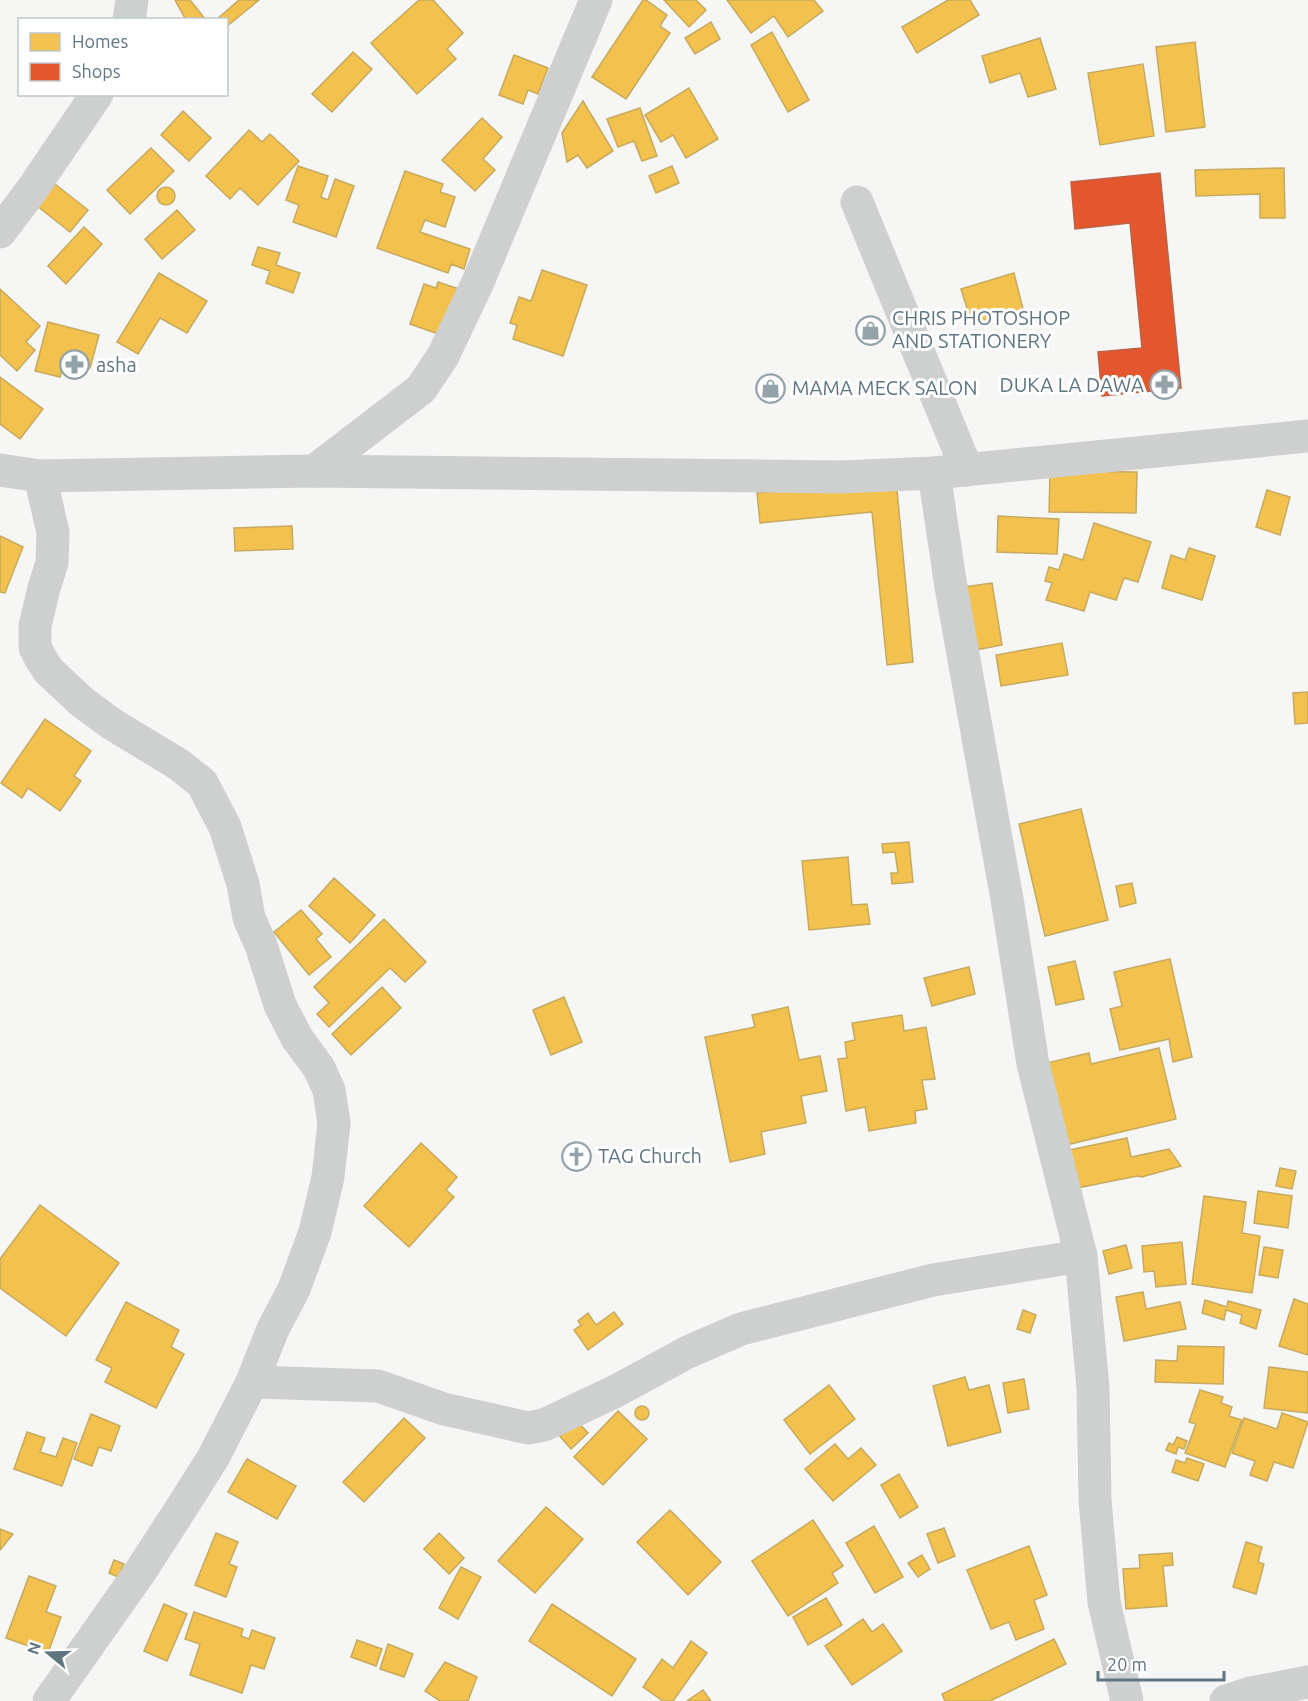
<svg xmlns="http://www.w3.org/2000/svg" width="1308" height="1701" font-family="Ubuntu,sans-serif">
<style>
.homes{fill:#f2c14e;stroke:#c6aa5e;stroke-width:1.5}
.shops{fill:#e4572e;stroke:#bc6047;stroke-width:1.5}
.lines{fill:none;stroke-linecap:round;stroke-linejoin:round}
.minor{stroke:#ced0d0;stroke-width:33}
.labels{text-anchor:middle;stroke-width:6;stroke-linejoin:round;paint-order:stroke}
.poi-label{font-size:20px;fill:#5f7582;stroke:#fff;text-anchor:start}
</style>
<rect width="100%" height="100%" fill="#f6f6f5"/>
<g class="homes">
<path d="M175,0H190L206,20H186Z"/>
<path d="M239,0H259L226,27V20H216Z"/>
<path d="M419,0H433L463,33L447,49L456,59L417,94L371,43Z"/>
<path d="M643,0H646L667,15L660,26L670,33L626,99L592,77Z"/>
<path d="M664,0H696L706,10L689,27Z"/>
<path d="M727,0H814L823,11L788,37L774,16L751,33Z"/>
<path d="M948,0H970L979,15L917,53L902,27Z"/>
<path d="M711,22L720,39L695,54L685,38Z"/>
<path d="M772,32L809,100L788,112L751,45Z"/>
<path d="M1040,38L1056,89L1028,97L1020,73L990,83L982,56Z"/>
<path d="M1195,42L1205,127L1166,132L1156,47Z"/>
<path d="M353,52L372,69L332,112L312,94Z"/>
<path d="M514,55L548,68L538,94L528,90L523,104L499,95Z"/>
<path d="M1143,64L1154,136L1100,145L1088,73Z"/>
<path d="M689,88L718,139L686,158L673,135L661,142L645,115Z"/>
<path d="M583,101L613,151L587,168L578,155L567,162L562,133Z"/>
<path d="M640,108L657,156L642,161L634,141L618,147L607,119Z"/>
<path d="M183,111L211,138L189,161L161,135Z"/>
<path d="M482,118L502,137L483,159L495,170L475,191L442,160Z"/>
<path d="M249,130L262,142L270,134L299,161L258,205L240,188L230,199L206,176Z"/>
<path d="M151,148L174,171L130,214L107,190Z"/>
<path d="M298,166L328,176L321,197L328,200L335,179L354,186L336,237L293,222L299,205L286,200Z"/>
<path d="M672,166L679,183L656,193L649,176Z"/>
<path d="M1284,168L1285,218H1260V194L1196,196L1195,170Z"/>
<path d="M405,171L443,184L440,192L455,197L445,227L425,220L420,232L470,249L464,269L451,264L448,273L377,248Z"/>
<path d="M50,180L88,210L70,232L32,202Z"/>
<circle cx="166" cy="196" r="9"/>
<path d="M177,210L195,230L162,259L145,239Z"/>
<path d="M84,227L102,244L66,284L48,266Z"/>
<path d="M258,247L280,253L276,265L300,273L293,293L266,283L270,271L252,265Z"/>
<path d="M542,270L587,285L563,356L513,339L517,325L510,323L519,297L531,301Z"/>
<path d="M159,273L207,301L187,333L160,318L138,354L117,342Z"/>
<path d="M1014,273L1023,309L972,324L961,289Z"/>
<path d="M438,282L459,289L444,336L410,324L424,284L436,288Z"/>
<path d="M0,289L40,326L26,342L35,350L17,371L0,355Z"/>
<path d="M48,322L99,335L90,368L64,362L60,377L35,371Z"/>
<path d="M0,377L43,409L20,439L0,424Z"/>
<path d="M1050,471L1137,472L1136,513L1049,512Z"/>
<path d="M896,479L913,662L887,665L872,512L760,523L757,493Z"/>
<path d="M1267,490L1290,497L1280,535L1256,527Z"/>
<path d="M998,516L1059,519L1057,554L997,552Z"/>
<path d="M1094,523L1151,542L1138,582L1124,578L1116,600L1090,592L1084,611L1046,600L1052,583L1045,581L1049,567L1059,570L1064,554L1083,560Z"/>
<path d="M292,526L293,549L235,551L234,528Z"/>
<path d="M0,536L23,547L5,593L0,592Z"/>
<path d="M1189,548L1215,556L1202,600L1162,588L1171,555L1185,560Z"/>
<path d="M992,583L1002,645L975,650L964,587Z"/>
<path d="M1062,643L1068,675L1001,686L996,655Z"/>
<path d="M1308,692V723L1295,724L1293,693Z"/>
<path d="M45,719L91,751L74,776L81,781L60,811L28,788L22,798L1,783Z"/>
<path d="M1081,809L1108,920L1045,936L1019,824Z"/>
<path d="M909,842L913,882L892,884L891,873H898L895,852L883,853L882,844Z"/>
<path d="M848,857L852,905L867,904L870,924L809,930L802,861Z"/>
<path d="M334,878L375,915L350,943L309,906Z"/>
<path d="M1132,883L1136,903L1120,907L1116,886Z"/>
<path d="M301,910L322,934L316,939L331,957L309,975L274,932Z"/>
<path d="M384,919L426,962L405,982L390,968L329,1027L317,1014L329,1003L314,987Z"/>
<path d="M1170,959L1192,1057L1173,1062L1169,1039L1120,1050L1110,1009L1122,1006L1114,972Z"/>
<path d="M1075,961L1084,999L1056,1005L1048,967Z"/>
<path d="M969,967L975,994L932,1006L924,978Z"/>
<path d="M382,987L401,1008L351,1055L332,1034Z"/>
<path d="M564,997L582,1042L551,1055L533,1010Z"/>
<path d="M788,1007L799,1060L820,1056L827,1091L801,1096L806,1123L761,1132L765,1154L730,1162L705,1037L755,1027L752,1015Z"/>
<path d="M902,1015L904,1031L926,1027L935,1079L922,1080L927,1109L915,1111L916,1123L869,1131L865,1107L846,1111L838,1059L847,1058L845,1042L855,1040L852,1023Z"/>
<path d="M1159,1048L1176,1119L1066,1145L1047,1063L1089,1053L1091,1064Z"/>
<path d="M1127,1138L1131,1157L1169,1149L1181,1166L1142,1177L1137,1176L1077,1188L1069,1150Z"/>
<path d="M421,1143L457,1177L446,1190L454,1197L409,1247L364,1206Z"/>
<path d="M1280,1168L1296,1171L1292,1189L1276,1186Z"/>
<path d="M1258,1191L1292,1196L1288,1228L1254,1223Z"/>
<path d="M1204,1196L1246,1202L1242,1233L1260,1236L1252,1293L1192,1284Z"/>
<path d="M40,1205L119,1263L66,1336L0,1288V1259Z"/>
<path d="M1182,1242L1186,1284L1156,1287L1154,1271L1144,1272L1142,1246Z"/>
<path d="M1126,1245L1132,1268L1109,1274L1103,1251Z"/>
<path d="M1264,1247L1283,1250L1278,1278L1259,1275Z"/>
<path d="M1143,1292L1146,1309L1180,1302L1186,1329L1124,1341L1116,1297Z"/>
<path d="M1294,1299L1308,1304V1355L1279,1346Z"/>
<path d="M1205,1300L1227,1307L1228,1301L1261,1310L1256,1329L1240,1323L1242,1315L1226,1310L1224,1320L1202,1313Z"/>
<path d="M126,1302L179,1330L171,1347L184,1354L156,1408L105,1382L112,1368L96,1360Z"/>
<path d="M1023,1310L1036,1315L1030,1333L1017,1329Z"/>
<path d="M614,1312L623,1324L588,1350L574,1330L581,1325L578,1321L588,1313L596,1325Z"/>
<path d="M1178,1346L1224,1347L1223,1384L1155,1382L1156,1360L1177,1361Z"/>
<path d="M1269,1367L1308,1372V1413L1264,1408Z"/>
<path d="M965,1377L969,1390L989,1385L1001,1432L948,1446L933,1386Z"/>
<path d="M1024,1379L1029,1409L1008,1413L1003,1383Z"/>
<path d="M829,1385L855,1419L810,1454L784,1420Z"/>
<path d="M1200,1390L1223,1397L1221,1403L1232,1407L1229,1416L1242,1420L1225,1467L1185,1453L1196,1424L1189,1422Z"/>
<circle cx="642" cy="1413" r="7"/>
<path d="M618,1411L647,1439L603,1485L574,1457Z"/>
<path d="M1282,1413L1308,1422L1293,1468L1274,1462L1267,1481L1250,1475L1255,1461L1232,1453L1244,1418L1277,1429Z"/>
<path d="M91,1414L120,1426L111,1451L99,1447L92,1466L74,1459Z"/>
<path d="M404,1418L425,1438L364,1502L343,1482Z"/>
<path d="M575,1419L588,1433L571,1449L558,1434Z"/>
<path d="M27,1432L45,1438L40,1452L56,1457L63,1438L77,1443L62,1486L14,1469Z"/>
<path d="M1177,1437L1187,1441L1184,1449L1178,1447L1176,1454L1166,1450L1169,1443L1173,1445Z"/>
<path d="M835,1444L848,1459L861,1448L876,1465L833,1501L805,1469Z"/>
<path d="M1187,1458L1204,1464L1198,1481L1172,1472L1176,1460L1185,1463Z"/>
<path d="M247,1459L296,1486L277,1519L228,1492Z"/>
<path d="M899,1474L918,1507L900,1518L881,1485Z"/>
<path d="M546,1507L583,1539L535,1593L498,1561Z"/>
<path d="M670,1510L721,1562L688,1595L637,1542Z"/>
<path d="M813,1520L843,1566L832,1573L838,1583L788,1616L752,1561Z"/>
<path d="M874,1526L903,1577L875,1593L846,1543Z"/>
<path d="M944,1528L955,1556L938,1563L927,1534Z"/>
<path d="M0,1529L13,1534L0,1550Z"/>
<path d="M216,1533L238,1542L229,1564L237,1567L226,1597L195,1585Z"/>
<path d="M439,1533L464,1558L449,1574L424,1549Z"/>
<path d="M1246,1542L1262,1547L1258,1562L1264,1564L1256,1594L1233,1587Z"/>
<path d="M1029,1546L1047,1595L1034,1600L1044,1629L1016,1640L1009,1622L991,1629L967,1570Z"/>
<path d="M1172,1553L1173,1565L1163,1566L1167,1606L1126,1609L1123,1569L1140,1568L1139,1555Z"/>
<path d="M922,1555L930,1569L918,1577L908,1563Z"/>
<path d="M114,1560L124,1564L118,1577L109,1573Z"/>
<path d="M461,1567L481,1577L458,1619L439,1608Z"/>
<path d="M29,1576L56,1586L46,1612L61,1617L48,1653L6,1638Z"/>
<path d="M826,1598L842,1625L808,1645L793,1617Z"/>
<path d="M164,1604L187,1614L167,1661L144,1651Z"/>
<path d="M552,1604L636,1659L612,1696L529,1641Z"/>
<path d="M194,1612L243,1629L241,1636L249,1639L252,1630L275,1638L264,1669L251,1665L242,1693L190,1675L200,1644L185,1639Z"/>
<path d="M863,1619L872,1632L883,1624L902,1651L852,1685L825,1646Z"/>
<path d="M1054,1639L1066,1664L990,1701H945L942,1694Z"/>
<path d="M357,1640L382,1649L376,1666L351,1657Z"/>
<path d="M691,1641L707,1653L673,1701H663L643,1687L662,1659L673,1668Z"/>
<path d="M388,1644L413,1654L404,1677L380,1669Z"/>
<path d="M445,1662L477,1677L468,1701H440L425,1691Z"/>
<path d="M703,1690L711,1701H687Z"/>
</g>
<path class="shops" d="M1160,173L1181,388L1102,396L1098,352L1142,348L1130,223L1075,229L1071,182Z"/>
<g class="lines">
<g class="minor">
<path d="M129,20L132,0"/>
<path d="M857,202L967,470"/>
<path d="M0,232L31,191L97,94"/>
<path d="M0,470L40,476L314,471L841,477L934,473L1308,436"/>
<path d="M314,471L421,389L443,356L478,282L596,0"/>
<path d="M934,473L951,587L1008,905L1033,1064L1081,1256L1093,1388L1095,1500L1104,1602L1127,1701"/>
<path d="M40,476L53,532L52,563L44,588L35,626V647L41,659L49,671L82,702L112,724L178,764L202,783L225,827L243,884L249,918L261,945L280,1005L297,1038L319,1068L329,1090L334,1123L328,1177L315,1232L294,1289L273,1329L252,1382L213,1458L182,1507L140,1572L49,1701"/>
<path d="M252,1382L378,1386L444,1409L528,1428L544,1425L614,1392L688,1352L741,1329L933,1280L1081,1256"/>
<path d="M1226,1701L1251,1693L1308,1682"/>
</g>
</g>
<defs>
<symbol id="shop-ring" viewBox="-11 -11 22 22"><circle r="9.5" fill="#fff" stroke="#94a2aa" stroke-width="1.5"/><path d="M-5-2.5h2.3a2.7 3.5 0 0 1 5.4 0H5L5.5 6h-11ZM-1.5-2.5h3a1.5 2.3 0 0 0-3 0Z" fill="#94a2aa"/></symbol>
<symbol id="pharmacy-ring" viewBox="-11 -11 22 22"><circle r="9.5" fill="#fff" stroke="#94a2aa" stroke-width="1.5"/><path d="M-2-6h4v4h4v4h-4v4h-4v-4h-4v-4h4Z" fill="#94a2aa"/></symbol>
<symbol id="church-ring" viewBox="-11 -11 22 22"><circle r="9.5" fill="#fff" stroke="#94a2aa" stroke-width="1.5"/><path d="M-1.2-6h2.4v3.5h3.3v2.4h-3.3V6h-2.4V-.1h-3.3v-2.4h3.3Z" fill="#94a2aa"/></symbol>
</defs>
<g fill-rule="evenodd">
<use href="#shop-ring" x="854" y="314" width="33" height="33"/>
<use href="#pharmacy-ring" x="58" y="348" width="33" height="33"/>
<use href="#pharmacy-ring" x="1148" y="368" width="33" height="33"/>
<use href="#shop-ring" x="754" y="372" width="33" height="33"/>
<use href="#church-ring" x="560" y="1140" width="33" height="33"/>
</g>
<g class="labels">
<g class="poi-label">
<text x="892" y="325">CHRIS PHOTOSHOP<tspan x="892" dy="23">AND STATIONERY</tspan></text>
<text x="96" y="372">asha</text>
<text x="1144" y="392" text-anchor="end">DUKA LA DAWA</text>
<text x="792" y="395">MAMA MECK SALON</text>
<text x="598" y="1163">TAG Church</text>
</g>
</g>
<rect x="18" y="18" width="210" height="78" fill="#ffffff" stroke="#bfc8cd" stroke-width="1.5"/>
<rect x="30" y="33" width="30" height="18" fill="#f2c14e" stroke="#bfc8cd" stroke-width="1.5"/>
<text x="72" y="48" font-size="18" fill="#5f7582">Homes</text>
<rect x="30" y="63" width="30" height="18" fill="#e4572e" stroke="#bfc8cd" stroke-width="1.5"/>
<text x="72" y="78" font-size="18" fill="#5f7582">Shops</text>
<g transform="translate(48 1653) rotate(289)" stroke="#ffffff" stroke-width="4.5" paint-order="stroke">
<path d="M0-4.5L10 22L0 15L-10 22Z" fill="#5f7582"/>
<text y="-9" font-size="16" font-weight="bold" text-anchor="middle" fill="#5f7582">N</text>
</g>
<path d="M1098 1671v9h126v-9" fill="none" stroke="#5f7582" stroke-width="3"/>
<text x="1107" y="1671" font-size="18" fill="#5f7582" stroke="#ffffff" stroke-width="4.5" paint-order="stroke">20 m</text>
</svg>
